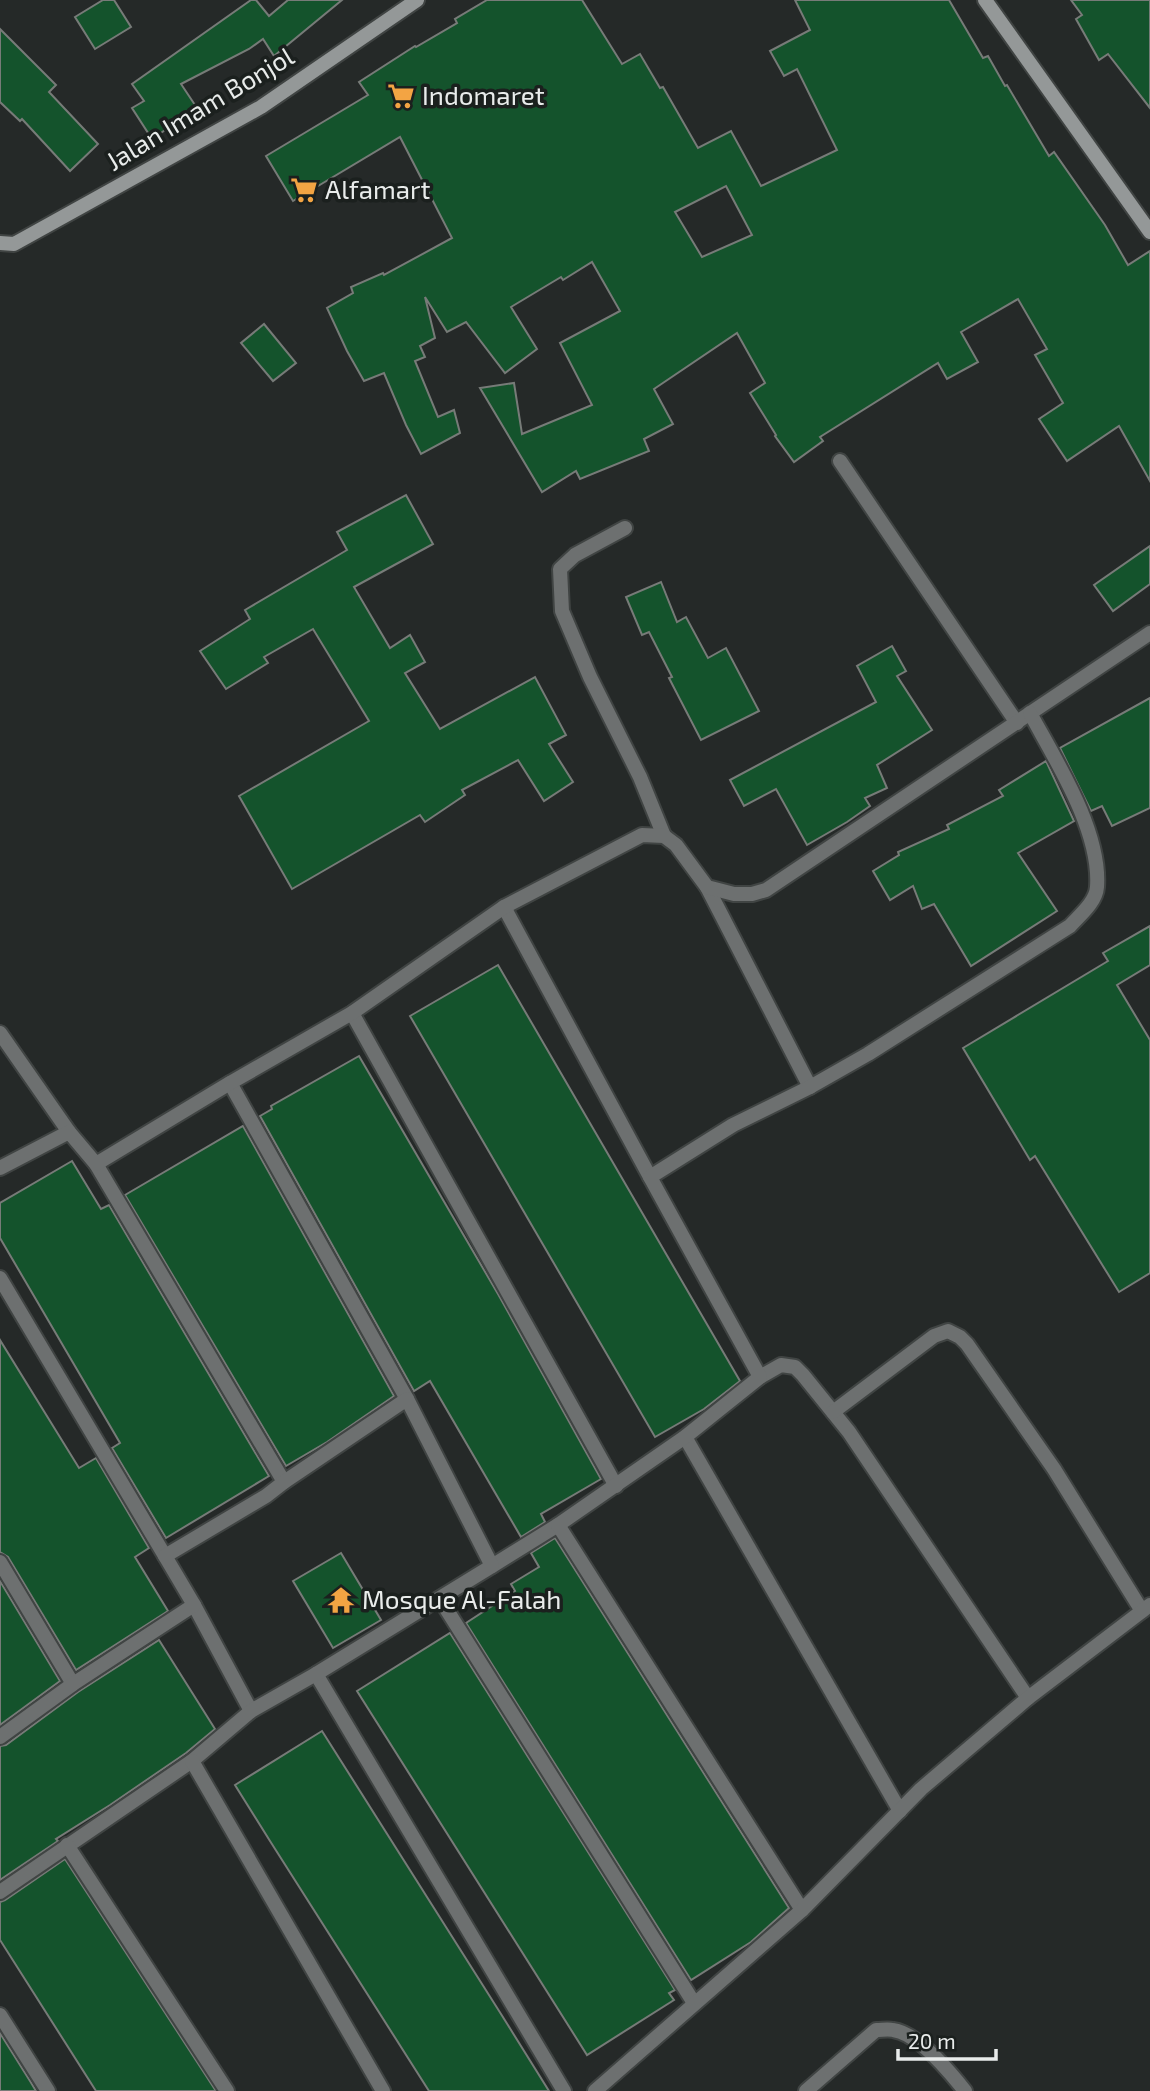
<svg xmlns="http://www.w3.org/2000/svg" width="1150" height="2091" font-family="'Exo 2',sans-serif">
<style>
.building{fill:#14532c;stroke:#777b78;stroke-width:2;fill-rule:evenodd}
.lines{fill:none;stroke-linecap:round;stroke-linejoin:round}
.street-casing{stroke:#404443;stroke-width:18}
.secondary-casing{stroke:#404443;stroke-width:18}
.street{stroke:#6d7070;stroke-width:14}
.secondary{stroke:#949898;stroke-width:14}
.labels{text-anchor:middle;stroke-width:7;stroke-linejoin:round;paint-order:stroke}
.poi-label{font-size:26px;fill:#e9eceb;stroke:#1b201e;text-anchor:start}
.street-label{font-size:26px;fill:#e9eceb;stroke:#1b201e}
</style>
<rect width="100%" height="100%" fill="#252928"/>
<g class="building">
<path d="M103,0H114L131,27L95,49L75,17Z"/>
<path d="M251,0H256L269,16L288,0H342L274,56L263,39L249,49L181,84L197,108L152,139L132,108L144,101L132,84Z"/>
<path d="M487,0H582L622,64L640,54L660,88L663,87L698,148L731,131L761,186L837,150L797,69L784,76L770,51L810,30L795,0H949L983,58L988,56L1005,86L1007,85L1049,156L1054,152L1105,225L1128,265L1150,251V481L1119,426L1067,461L1039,419L1063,403L1035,355L1047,349L1018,299L961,332L978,362L947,379L938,363L820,437L823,441L794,462L775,436L776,435L750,393L765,383L737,333L654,389L673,424L644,439L649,451L580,479L576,471L542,492L480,388L514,383L522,434L592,405L560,343L620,311L592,262L563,280L561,277L511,307L537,349L505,373L466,322L447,332L425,297L435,338L420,346L425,357L415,361L438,417L454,410L460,433L421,454L406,425L384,373L364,381L347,351L327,308L353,293L351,287L383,273L384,275L452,238L400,137L293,201L266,156L368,95L359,82L415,46L416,47L457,23L455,19ZM726,186L752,235L702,257L675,212Z"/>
<path d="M1071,0H1150V108L1108,54L1099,60L1076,19L1082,15Z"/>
<path d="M0,29L56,85L49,92L98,144L70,171L22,119L20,121L0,102Z"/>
<path d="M264,324L296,363L273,381L241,343Z"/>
<path d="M406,495L433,544L354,587L390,648L410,635L425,662L405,673L440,729L535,677L566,735L549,744L573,782L544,801L518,760L462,790L465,795L425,822L420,815L292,889L239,796L369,721L313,629L264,657L268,663L226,689L200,651L250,619L245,610L347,550L337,532Z"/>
<path d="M1150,546V584L1113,611L1094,585Z"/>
<path d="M661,582L677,622L686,617L708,658L726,648L759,711L701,740L669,678L672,677L649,632L642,635L626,597Z"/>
<path d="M892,646L906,671L897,676L932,730L877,765L887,788L865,798L870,806L847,822L807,845L776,789L744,806L730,780L876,702L857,666Z"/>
<path d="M1150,698V808L1112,826L1102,806L1091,811L1060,748Z"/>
<path d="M1046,761L1074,821L1018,853L1057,911L971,966L934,904L922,909L913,886L890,900L873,871L899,855L898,852L949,829L947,825L1003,796L999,790Z"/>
<path d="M1150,926V965L1117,985L1150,1040V1273L1119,1292L1035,1156L1030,1160L963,1048L1108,961L1103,953Z"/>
<path d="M498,965L740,1381L704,1409L655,1437L410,1016Z"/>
<path d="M359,1056L498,1294L601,1479L541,1514L545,1522L521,1537L430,1381L414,1391L260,1116L272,1109L271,1106Z"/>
<path d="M243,1126L394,1396L327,1442L286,1466L125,1195Z"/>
<path d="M72,1161L101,1209L109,1205L269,1476L166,1538L112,1448L120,1443L0,1238V1203Z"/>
<path d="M0,1340L79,1468L96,1458L149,1548L135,1557L168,1611L76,1670L8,1557L0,1552Z"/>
<path d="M555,1538L789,1908L751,1942L691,1980L466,1623L515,1591L511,1584L539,1567L531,1553Z"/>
<path d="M341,1553L381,1620L333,1648L293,1581Z"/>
<path d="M0,1581L60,1681L0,1725Z"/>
<path d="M450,1633L675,1990L669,1993L674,2000L587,2055L357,1691Z"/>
<path d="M159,1640L215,1729L186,1753L110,1805L56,1839L58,1841L0,1880V1746L6,1745L78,1692Z"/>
<path d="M322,1731L501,2014L549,2091H429L270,1841L235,1785Z"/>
<path d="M65,1859L216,2091H96L0,1940V1902L5,1900Z"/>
<path d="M0,2033L30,2081L36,2091H0Z"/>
</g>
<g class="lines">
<defs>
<g id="street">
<path d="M840,461L1017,723"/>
<path d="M625,528L575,555L560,569L562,611L590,677L640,777L664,836"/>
<path d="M707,887L810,1087"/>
<path d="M504,907L650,1177"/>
<path d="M352,1013L616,1486"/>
<path d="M0,1033L69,1132"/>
<path d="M230,1083L407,1399"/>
<path d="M96,1164L284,1482"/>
<path d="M0,1168L69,1132L96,1164L230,1083L352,1013L504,907L642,835L664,836L676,845L707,887L734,894H752L766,890L1150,633"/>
<path d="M0,1278L165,1556"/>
<path d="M760,1377L781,1365L795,1367L803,1375L849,1432L1028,1698"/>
<path d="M833,1412L934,1336L948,1331L960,1337L967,1344L1054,1469L1142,1611"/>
<path d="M685,1437L900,1811"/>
<path d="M0,1562L73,1684"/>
<path d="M492,1566L558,1525"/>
<path d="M440,1599L694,2003"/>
<path d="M194,1605L251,1711"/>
<path d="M316,1674L564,2091"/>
<path d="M0,1737L73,1684L194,1605L165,1556L266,1496L284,1482L407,1399L492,1566L316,1674L251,1711L192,1761L0,1892"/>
<path d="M192,1761L383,2091"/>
<path d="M67,1845L227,2091"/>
<path d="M802,1910L558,1525L685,1437L760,1377L650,1177L733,1125L810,1087L868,1054L1070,926C1080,915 1096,902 1097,887C1101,831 1056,761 1030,713"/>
<path d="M0,2015L48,2091"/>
<path d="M595,2091L802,1910L921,1789L1028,1698L1150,1605"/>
<path d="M806,2091L876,2030C882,2030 888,2029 893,2030C918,2033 950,2072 965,2091"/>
</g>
<g id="secondary">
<path d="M985,0L1150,232"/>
<path d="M0,243L14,244L261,107L417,0"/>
</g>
</defs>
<use href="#street" class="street-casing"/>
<use href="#secondary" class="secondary-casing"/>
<use href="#street" class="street"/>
<use href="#secondary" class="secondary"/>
</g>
<defs>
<symbol id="supermarket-bare" viewBox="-9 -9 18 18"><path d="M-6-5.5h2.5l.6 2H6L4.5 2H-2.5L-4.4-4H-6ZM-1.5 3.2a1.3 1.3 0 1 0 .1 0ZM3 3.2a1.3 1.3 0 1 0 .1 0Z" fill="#f3a443" stroke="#1b201e" stroke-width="2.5" paint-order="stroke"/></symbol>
<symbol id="temple-bare" viewBox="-9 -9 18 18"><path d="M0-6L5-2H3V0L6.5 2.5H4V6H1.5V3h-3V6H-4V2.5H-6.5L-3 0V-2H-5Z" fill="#f3a443" stroke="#1b201e" stroke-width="2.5" paint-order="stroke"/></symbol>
</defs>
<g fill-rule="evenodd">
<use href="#supermarket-bare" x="382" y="77" width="38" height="38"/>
<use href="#supermarket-bare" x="285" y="171" width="38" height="38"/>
<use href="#temple-bare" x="322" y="1581" width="38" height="38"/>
</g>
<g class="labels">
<g class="poi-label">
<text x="422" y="105">Indomaret</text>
<text x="325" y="199">Alfamart</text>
<text x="362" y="1609">Mosque Al-Falah</text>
</g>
<g class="street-label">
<text transform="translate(200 109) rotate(-31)" y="9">Jalan Imam Bonjol</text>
</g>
</g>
<path d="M898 2049v10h98v-10" fill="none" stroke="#e9eceb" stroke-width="3.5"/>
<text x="908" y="2049" font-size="21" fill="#e9eceb" stroke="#1b201e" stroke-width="5" paint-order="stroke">20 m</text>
</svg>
